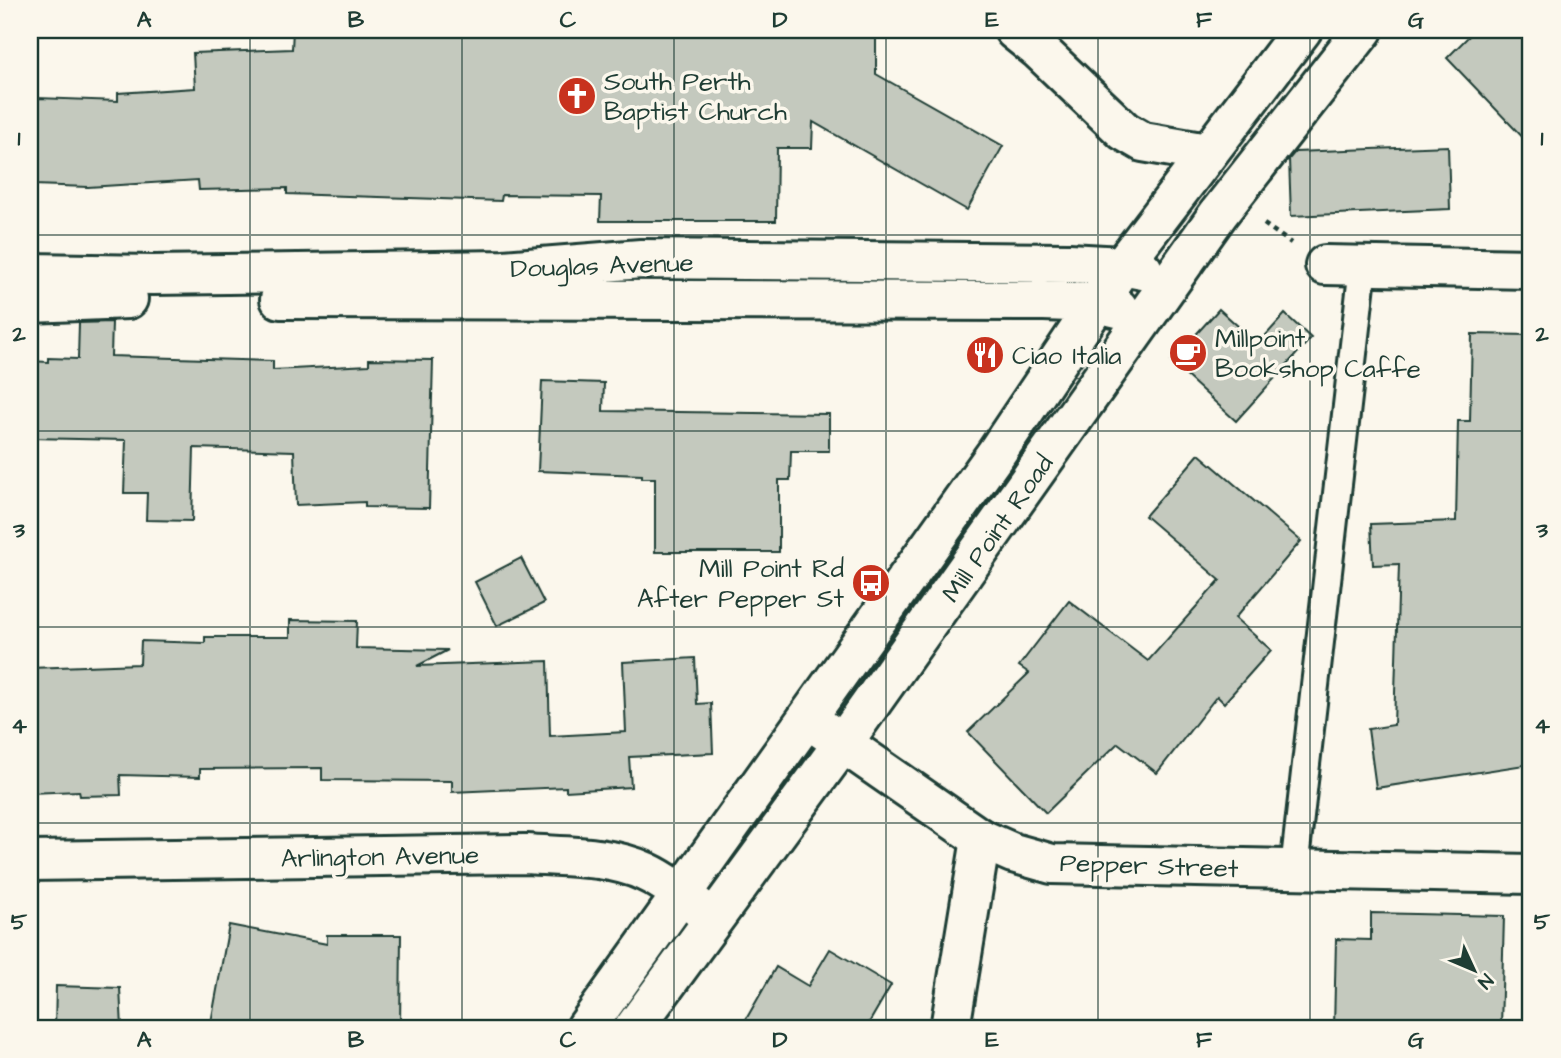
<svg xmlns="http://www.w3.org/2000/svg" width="1561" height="1058" font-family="'Architects Daughter',sans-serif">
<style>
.building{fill:#c4c9be;stroke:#1f3d34;stroke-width:2}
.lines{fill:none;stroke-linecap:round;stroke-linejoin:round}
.service-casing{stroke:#1f3d34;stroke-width:32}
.minor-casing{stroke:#1f3d34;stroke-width:44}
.secondary-casing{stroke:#1f3d34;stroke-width:44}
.path{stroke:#1f3d34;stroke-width:4.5;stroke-dasharray:5 5;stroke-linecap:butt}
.service{stroke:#fbf7ec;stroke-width:26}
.minor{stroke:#fbf7ec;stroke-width:38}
.secondary{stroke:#fbf7ec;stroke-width:38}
.grid{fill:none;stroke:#1f3d34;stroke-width:2;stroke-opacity:0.55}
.labels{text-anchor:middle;stroke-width:7;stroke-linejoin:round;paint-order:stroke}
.poi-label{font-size:26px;fill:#1f3d34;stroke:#fbf7ec;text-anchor:start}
.street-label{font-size:26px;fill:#1f3d34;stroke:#fbf7ec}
.neatline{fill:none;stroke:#1f3d34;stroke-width:2.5}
.grid-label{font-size:23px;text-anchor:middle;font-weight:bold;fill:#1f3d34}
</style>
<rect width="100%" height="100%" fill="#fbf7ec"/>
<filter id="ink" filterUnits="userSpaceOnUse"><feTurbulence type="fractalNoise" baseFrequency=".0143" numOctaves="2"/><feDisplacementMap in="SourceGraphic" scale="14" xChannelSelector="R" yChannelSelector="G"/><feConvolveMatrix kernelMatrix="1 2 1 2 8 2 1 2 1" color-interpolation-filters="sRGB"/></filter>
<g filter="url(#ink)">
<g class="building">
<path d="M293,30H876V74L1003,146L967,210L813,122L812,148H777L776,221H600L601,196L502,195L501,201L287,194V188L199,190L198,180L88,187L34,185L38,98L118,101V93L195,88L193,53L292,49Z"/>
<path d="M1475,30H1516L1531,45V146L1447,58Z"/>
<path d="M1448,146L1450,209L1291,216L1289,159L1295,152Z"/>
<path d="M1219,309L1258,344L1285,314L1311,338L1236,421L1171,362Z"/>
<path d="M112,322L111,356L273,361V370L369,365V359L433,360L429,508L365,507V502L296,505L294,451L194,448L192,521L146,520L147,493H124L126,440L30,438V361L48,362V358L78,359L79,323Z"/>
<path d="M1472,334L1531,335V764L1376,788L1368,729L1394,725L1399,564L1373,565L1371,524L1456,521L1458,421H1470Z"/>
<path d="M542,381L604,383L603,411L829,414V451H791L790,480H779V552H655V478H642V475L538,471Z"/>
<path d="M1199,454L1301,541L1235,618L1271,650L1224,703L1217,696L1157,773L1118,743L1046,813L968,732L1029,673L1019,666L1069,601L1148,661L1220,580L1145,516Z"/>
<path d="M521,558L544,603L497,626L475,582Z"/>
<path d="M290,620L357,621L356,648L448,650L417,666L548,661L550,736L626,732L623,662L695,658L697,704L711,703L713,753L629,757L631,787L566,791V787L452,792V781L322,780V768L200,769V777L120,775L121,795L80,796L79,791L30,793V668L140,664L141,641L205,643V637H290Z"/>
<path d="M1371,913L1504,916L1501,1028H1334L1336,939L1371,940Z"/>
<path d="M229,925L327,944V935H401L400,1028H210Z"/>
<path d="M830,949L891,985L866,1028H741L776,967L808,986Z"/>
<path d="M56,986L120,988L122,1028H55Z"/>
</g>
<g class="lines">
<defs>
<path id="service" d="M1294,869L1363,266"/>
<g id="minor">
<path d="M1014,30L1039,50L1124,131L1143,142L1207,153"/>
<path d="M1325,265L1531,269"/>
<path d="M808,719L981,839L1013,853L1052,864L1531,874"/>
<path d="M30,861L526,854C565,857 610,855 646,872C670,883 692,903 713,919"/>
<path d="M950,1028L981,839"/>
</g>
<g id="secondary">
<path d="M30,273L153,275L504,270L641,259L1069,263L1122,266L1143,270"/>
<path d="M280,299L1044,301L1097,303L1118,308"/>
<path d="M30,303L128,299"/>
<path d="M586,1028L997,452L1122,266L1302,30"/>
<path d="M634,1028L843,743L1219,213L1363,30"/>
</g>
</defs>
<use href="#service" class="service-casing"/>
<use href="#minor" class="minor-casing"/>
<use href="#secondary" class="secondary-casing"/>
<path class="path" d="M1264,224L1291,243"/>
<use href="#service" class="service"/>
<use href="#minor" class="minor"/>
<use href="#secondary" class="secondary"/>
</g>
</g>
<path class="grid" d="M250,30V1028M462,30V1028M674,30V1028M886,30V1028M1098,30V1028M1310,30V1028M30,235H1531M30,431H1531M30,627H1531M30,823H1531"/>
<defs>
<symbol id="church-disc" viewBox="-11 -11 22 22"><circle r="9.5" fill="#c8321e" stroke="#fbf7ec"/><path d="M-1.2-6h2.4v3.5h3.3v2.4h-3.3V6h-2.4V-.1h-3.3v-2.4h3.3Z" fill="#fff"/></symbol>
<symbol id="cafe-disc" viewBox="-11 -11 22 22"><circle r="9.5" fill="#c8321e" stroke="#fbf7ec"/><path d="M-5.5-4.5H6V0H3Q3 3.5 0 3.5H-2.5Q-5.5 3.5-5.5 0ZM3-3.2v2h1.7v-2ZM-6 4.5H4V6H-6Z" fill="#fff"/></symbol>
<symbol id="restaurant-disc" viewBox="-11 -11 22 22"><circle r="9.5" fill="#c8321e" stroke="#fbf7ec"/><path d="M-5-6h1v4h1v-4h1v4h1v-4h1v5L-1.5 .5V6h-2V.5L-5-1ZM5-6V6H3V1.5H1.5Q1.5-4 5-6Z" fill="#fff"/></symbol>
<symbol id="bus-disc" viewBox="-11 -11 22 22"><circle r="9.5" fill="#c8321e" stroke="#fbf7ec"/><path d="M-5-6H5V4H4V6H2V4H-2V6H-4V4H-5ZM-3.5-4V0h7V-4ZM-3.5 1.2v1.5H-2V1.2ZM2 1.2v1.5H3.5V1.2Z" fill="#fff"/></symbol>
</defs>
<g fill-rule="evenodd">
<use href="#church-disc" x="555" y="74" width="44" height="44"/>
<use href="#cafe-disc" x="1166" y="331" width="44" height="44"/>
<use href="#restaurant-disc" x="963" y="333" width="44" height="44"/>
<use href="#bus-disc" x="849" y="561" width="44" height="44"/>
</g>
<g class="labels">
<g class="poi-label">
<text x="604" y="90">South Perth<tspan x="604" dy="30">Baptist Church</tspan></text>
<text x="1215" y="347">Millpoint<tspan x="1215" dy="30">Bookshop Caffe</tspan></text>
<text x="1012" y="364">Ciao Italia</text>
<text x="844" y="577" text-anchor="end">Mill Point Rd<tspan x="844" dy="30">After Pepper St</tspan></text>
</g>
<g class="street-label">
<text transform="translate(602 265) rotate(-2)" y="9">Douglas Avenue</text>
<text transform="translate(997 528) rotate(-55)" y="9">Mill Point Road</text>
<text transform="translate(380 856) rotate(-1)" y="9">Arlington Avenue</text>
<text transform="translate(1149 865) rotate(2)" y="9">Pepper Street</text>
</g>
</g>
<rect width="1561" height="1058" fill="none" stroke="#fbf7ec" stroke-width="77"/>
<g transform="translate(1474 970) rotate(134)" stroke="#fbf7ec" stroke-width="5" paint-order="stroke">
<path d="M0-5L12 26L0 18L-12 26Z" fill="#1f3d34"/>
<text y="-10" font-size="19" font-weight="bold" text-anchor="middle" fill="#1f3d34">N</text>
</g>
<rect x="38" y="38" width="1484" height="982" class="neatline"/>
<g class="grid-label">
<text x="144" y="27">A</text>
<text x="356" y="27">B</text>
<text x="568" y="27">C</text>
<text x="780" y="27">D</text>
<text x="992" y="27">E</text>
<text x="1204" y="27">F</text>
<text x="1416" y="27">G</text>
<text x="19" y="145">1</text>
<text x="1542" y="145">1</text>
<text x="19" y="341">2</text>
<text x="1542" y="341">2</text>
<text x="19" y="537">3</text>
<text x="1542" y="537">3</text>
<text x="19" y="733">4</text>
<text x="1542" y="733">4</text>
<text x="19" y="929">5</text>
<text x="1542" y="929">5</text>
<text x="144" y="1047">A</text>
<text x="356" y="1047">B</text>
<text x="568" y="1047">C</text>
<text x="780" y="1047">D</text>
<text x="992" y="1047">E</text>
<text x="1204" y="1047">F</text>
<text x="1416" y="1047">G</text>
</g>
</svg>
